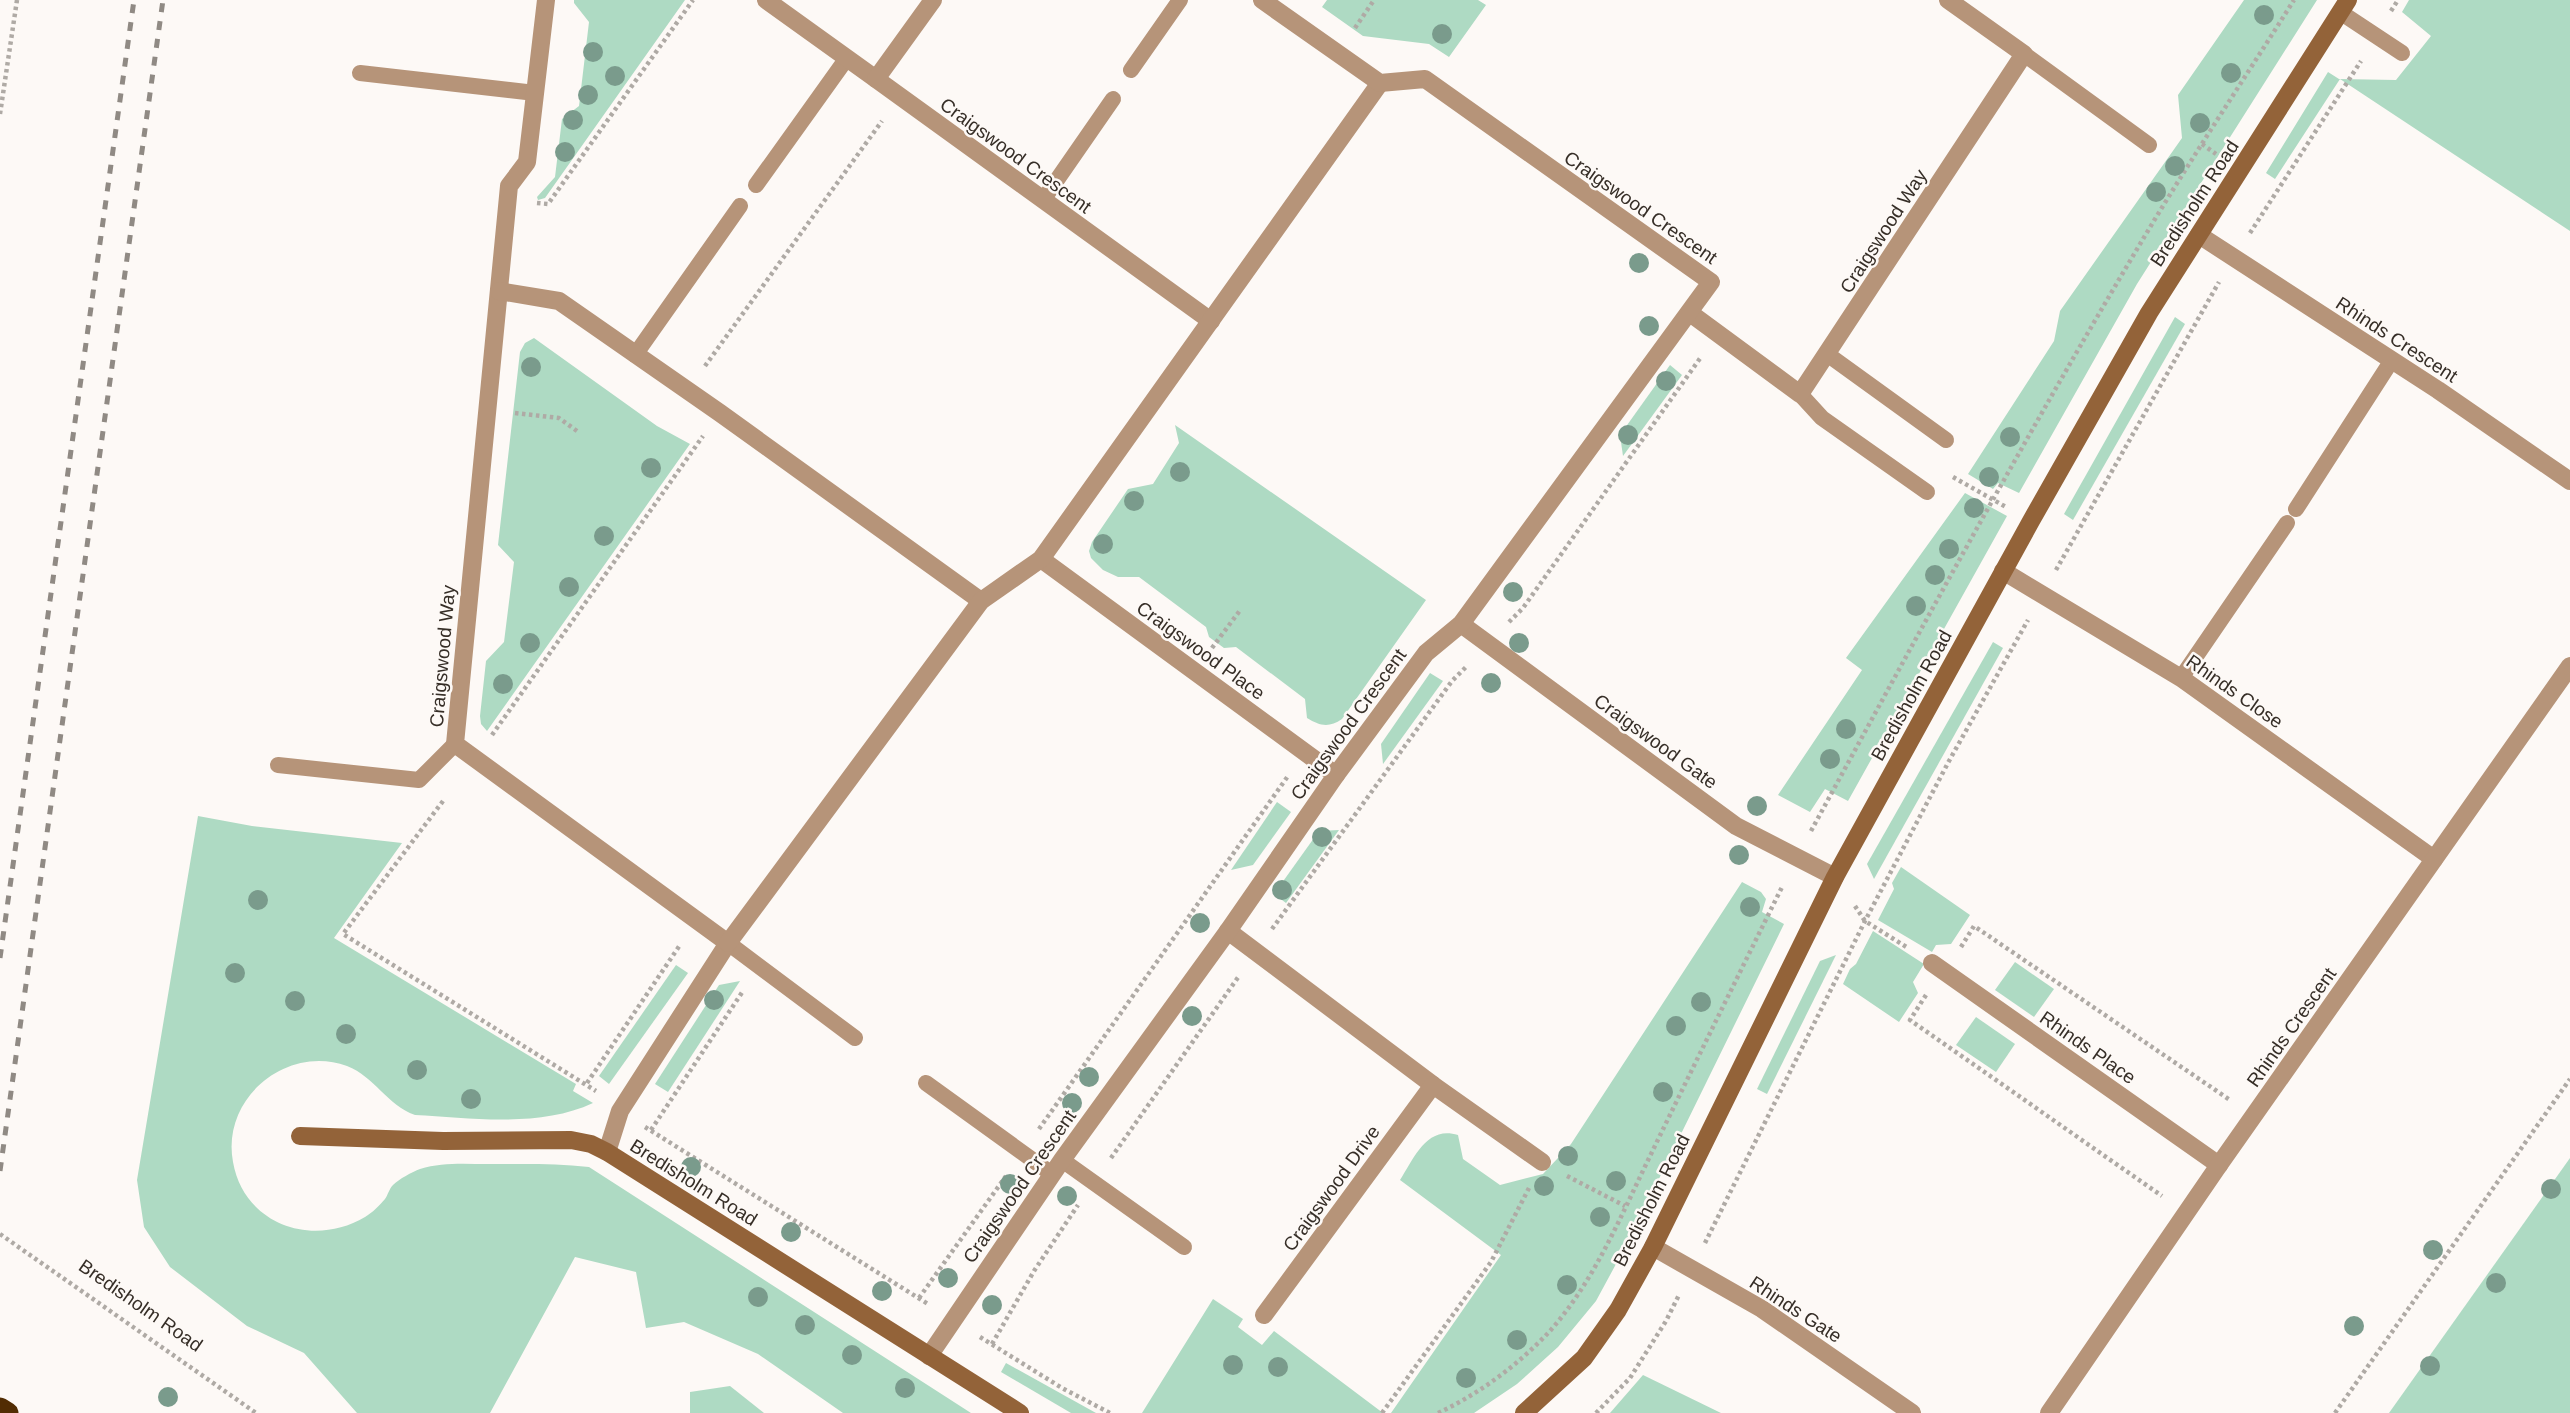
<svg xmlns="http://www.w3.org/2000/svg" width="2570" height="1413" font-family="Helvetica,sans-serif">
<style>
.green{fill:#aedac3}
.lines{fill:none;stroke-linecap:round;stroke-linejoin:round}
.path{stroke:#afaaa5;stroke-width:4.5;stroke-dasharray:3.5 3.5;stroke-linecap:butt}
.lane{stroke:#b69479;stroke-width:16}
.street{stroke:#b69479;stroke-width:18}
.secondary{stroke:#936339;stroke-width:18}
.highway{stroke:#522c03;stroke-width:21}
.rail{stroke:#908a84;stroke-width:5;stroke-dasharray:9 9;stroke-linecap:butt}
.tree{fill:#7a9b8c}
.labels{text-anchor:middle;stroke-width:5;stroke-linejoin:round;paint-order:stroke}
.street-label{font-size:19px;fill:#362e27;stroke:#fdf9f6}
</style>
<rect width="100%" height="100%" fill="#fdf9f6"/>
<g class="green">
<path d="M574,0H685L545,198L538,200L537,197L555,177L562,119L579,106L589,22L574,3Z"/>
<path d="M1327,0H1478L1486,5L1449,57L1429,44L1363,36L1322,7Z"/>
<path d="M2244,0H2317L2137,284L2019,493L1998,483L1993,489L1968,474L2054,341L2060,311L2182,138L2178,95Z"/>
<path d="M2409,0H2570V231L2340,79L2275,179L2266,173L2328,72L2339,79L2396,80L2431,36L2402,12Z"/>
<path d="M2175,317L2185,324L2073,520L2064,514Z"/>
<path d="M534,338L657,426L690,444L487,731L481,724L480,716L486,661L504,642L514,562L498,545L520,352L525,343Z"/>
<path d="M1670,365L1682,375L1623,456L1620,435Z"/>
<path d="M1175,425L1426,600L1342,719C1329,728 1320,726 1307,718L1305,699L1236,647L1224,648L1209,637L1206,627L1139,577H1118L1103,570L1091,558L1089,551L1092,542L1128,489L1153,484L1179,443Z"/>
<path d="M1965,493L2007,516L1848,801L1825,789L1810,812L1778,795L1862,670L1846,658Z"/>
<path d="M1993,642L2003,648L1874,879L1867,864Z"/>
<path d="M1430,673L1443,681L1383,764L1381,744Z"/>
<path d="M1277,802L1291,812L1253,865L1231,870Z"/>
<path d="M198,816L252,826L402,843L334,938L576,1084L573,1091L593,1103C540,1128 471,1118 415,1115C387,1105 375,1077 347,1066C287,1044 221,1098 233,1162C244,1225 313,1248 365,1217C372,1213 380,1205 385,1199C388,1195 389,1189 393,1185C399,1179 412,1172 420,1169C442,1162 465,1164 488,1164C522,1164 555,1163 589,1167L971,1413H843L758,1354L684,1322L646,1328L636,1272L575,1257L490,1413H357L304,1353L247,1326L170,1267L144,1227L137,1180Z"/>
<path d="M1339,830L1286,903L1274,894L1319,831Z"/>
<path d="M1901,867L1970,915L1951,944L1936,945L1932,952L1878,920L1894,889L1892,883Z"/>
<path d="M1742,882L1761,892L1766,899L1762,912L1784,924L1629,1240L1596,1301L1558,1347L1517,1384L1474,1413H1391L1501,1255L1400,1180C1414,1158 1427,1125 1458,1135L1463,1159L1500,1185L1543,1174L1571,1144Z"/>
<path d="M1873,931L1924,964L1913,982L1918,993L1899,1022L1843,984L1850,969L1856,964Z"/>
<path d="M1836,955L1767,1094L1757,1089L1820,961Z"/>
<path d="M2015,962L2054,989L2034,1017L1995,990Z"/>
<path d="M676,965L688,973L609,1084L599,1076Z"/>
<path d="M740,981L668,1092L655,1084L719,985Z"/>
<path d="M1976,1017L2015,1044L1996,1072L1956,1045Z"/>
<path d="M2570,1158V1413H2389Z"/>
<path d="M1213,1299L1243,1319L1238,1327L1262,1345L1274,1331L1383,1413H1142Z"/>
<path d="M1006,1363L1096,1413H1071L1001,1372Z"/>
<path d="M1643,1375L1721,1413H1610Z"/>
<path d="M730,1386L764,1413H690V1392Z"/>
</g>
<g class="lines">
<g class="path">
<path d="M2391,11L2398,0"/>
<path d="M1355,28L1374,0"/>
<path d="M0,114L17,0"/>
<path d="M2202,144L2216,154"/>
<path d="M537,203L548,204L693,0"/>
<path d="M2250,233L2361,61"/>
<path d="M705,366L882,121"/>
<path d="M515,413L559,418L577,431"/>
<path d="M1953,477L2006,507"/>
<path d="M2056,570L2219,282"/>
<path d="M1509,622L1523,608L1701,357"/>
<path d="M1212,648L1241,609"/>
<path d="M492,735L703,436"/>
<path d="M443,801L343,934L596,1091"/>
<path d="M1811,831C1923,625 2035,419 2155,219C2200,145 2248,73 2294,0"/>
<path d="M1855,906L1865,921L1908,948"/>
<path d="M1272,929L1452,681L1467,666"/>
<path d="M1961,947L1974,926L2230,1100"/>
<path d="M1926,995L1910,1020L2162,1196"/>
<path d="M587,1083L680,945"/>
<path d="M645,1127L928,1304"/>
<path d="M1039,1129L1288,776"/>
<path d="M651,1130L743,991"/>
<path d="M1111,1158L1239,976"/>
<path d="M1567,1176L1625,1206"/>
<path d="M0,1234L256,1413"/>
<path d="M1705,1243L1865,921L1949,761L2028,620"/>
<path d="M919,1298L1006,1176"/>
<path d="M980,1337L1062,1388L1110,1413"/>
<path d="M992,1344L1034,1271L1078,1205"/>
<path d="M1382,1413L1491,1262L1529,1188"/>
<path d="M1438,1413C1479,1394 1518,1365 1549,1332C1595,1281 1622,1213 1652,1152C1695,1063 1739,974 1783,885"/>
<path d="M1596,1413L1630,1378L1666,1321L1679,1295"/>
<path d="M2335,1413L2570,1079"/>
</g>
<g class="lane">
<path d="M2340,12L2402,53"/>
<path d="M2024,54L2149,145"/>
<path d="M1131,70L1180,0"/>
<path d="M360,73L535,93"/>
<path d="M756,185L847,58"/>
<path d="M1043,200L1113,99"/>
<path d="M1827,354L1946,440"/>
<path d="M635,355L740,206"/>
<path d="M1800,394L1822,418L1927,492"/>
<path d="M2296,509L2392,360"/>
<path d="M2181,678L2287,523"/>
<path d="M278,765L419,780L455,744"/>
<path d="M728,943L855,1038"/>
<path d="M926,1083L1052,1174"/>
<path d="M1062,1160L1184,1247"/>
</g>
<g class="street">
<path d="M546,0L527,162L509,186L455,744L728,943L620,1111L607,1152"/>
<path d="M766,0L876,79"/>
<path d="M933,0L876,79L1211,321"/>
<path d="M2199,235L2438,390L2570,481"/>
<path d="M499,291L559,301L720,413L981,601"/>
<path d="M1690,313L1800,394L2024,54L1948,0"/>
<path d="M1041,559L1336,775"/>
<path d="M2003,571L2181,678L2434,859"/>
<path d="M1461,624L1736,826L1835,877"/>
<path d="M1228,931L1433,1085L1542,1162"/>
<path d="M728,943L981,601L1041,559L1380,83"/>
<path d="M1932,963L2219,1165"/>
<path d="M1653,1247L1762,1309L1912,1413"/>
<path d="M1264,1315L1433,1085"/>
<path d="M929,1356L1062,1160L1228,931L1336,775L1426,653L1461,624L1711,282L1425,79L1380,83L1262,0"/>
<path d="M2049,1413L2219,1165L2570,666"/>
</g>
<g class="secondary">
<path d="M300,1136L443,1141L571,1140L591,1144L607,1152L1020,1413"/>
<path d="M1524,1413L1584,1358L1618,1310L1653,1247L1835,877L2031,521L2149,313L2348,0"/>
</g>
<path class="highway" d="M0,1408L8,1413"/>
<g class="rail">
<path d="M0,958L134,0"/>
<path d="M0,1171L163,0"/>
</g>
</g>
<g class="tree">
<circle cx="2264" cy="15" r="10"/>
<circle cx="1442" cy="34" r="10"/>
<circle cx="593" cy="52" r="10"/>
<circle cx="2231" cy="73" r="10"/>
<circle cx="615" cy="76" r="10"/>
<circle cx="588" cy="95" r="10"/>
<circle cx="573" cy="120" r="10"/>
<circle cx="2200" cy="123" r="10"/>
<circle cx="565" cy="152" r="10"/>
<circle cx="2175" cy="166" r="10"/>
<circle cx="2156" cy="192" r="10"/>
<circle cx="1639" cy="263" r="10"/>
<circle cx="1649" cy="326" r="10"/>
<circle cx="531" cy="367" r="10"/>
<circle cx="1666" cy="381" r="10"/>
<circle cx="1628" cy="435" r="10"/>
<circle cx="2010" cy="437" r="10"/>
<circle cx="651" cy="468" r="10"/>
<circle cx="1180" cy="472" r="10"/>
<circle cx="1989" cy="477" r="10"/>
<circle cx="1134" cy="501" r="10"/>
<circle cx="1974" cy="508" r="10"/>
<circle cx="604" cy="536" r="10"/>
<circle cx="1103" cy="544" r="10"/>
<circle cx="1949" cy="549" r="10"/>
<circle cx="1935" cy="575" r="10"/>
<circle cx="569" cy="587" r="10"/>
<circle cx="1513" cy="592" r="10"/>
<circle cx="1916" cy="606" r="10"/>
<circle cx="530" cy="643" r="10"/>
<circle cx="1519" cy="643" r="10"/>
<circle cx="1491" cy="683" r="10"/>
<circle cx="503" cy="684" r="10"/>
<circle cx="1846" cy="729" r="10"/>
<circle cx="1830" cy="759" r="10"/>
<circle cx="1757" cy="806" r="10"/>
<circle cx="1322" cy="837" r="10"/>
<circle cx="1739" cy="855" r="10"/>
<circle cx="1282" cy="890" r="10"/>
<circle cx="258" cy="900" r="10"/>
<circle cx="1750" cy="907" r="10"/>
<circle cx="1200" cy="923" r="10"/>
<circle cx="235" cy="973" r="10"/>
<circle cx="714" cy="1000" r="10"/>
<circle cx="295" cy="1001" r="10"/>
<circle cx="1701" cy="1002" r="10"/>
<circle cx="1192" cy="1016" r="10"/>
<circle cx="1676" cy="1026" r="10"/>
<circle cx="346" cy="1034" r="10"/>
<circle cx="417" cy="1070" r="10"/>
<circle cx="1089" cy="1077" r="10"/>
<circle cx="1663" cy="1092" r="10"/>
<circle cx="471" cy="1099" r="10"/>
<circle cx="1072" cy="1103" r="10"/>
<circle cx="1568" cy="1156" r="10"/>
<circle cx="691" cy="1167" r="10"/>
<circle cx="1616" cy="1181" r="10"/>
<circle cx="1010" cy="1184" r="10"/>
<circle cx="1544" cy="1186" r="10"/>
<circle cx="2551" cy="1189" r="10"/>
<circle cx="1067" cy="1196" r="10"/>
<circle cx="1600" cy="1217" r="10"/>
<circle cx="791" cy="1232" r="10"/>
<circle cx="2433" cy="1250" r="10"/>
<circle cx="948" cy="1278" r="10"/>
<circle cx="2496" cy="1283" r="10"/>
<circle cx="1567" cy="1285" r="10"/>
<circle cx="882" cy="1291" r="10"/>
<circle cx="758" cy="1297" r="10"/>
<circle cx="992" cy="1305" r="10"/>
<circle cx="805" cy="1325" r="10"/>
<circle cx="2354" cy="1326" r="10"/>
<circle cx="1517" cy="1340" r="10"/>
<circle cx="852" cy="1355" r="10"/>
<circle cx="1233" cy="1365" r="10"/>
<circle cx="2430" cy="1366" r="10"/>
<circle cx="1278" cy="1367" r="10"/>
<circle cx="1466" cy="1378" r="10"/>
<circle cx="905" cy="1388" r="10"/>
<circle cx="168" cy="1397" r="10"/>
</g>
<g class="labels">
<g class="street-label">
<text transform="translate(1016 155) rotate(36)" y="7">Craigswood Crescent</text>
<text transform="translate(2194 203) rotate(-57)" y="7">Bredisholm Road</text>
<text transform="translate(1641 207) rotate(35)" y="7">Craigswood Crescent</text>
<text transform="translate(1883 231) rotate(-57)" y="7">Craigswood Way</text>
<text transform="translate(2397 339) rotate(33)" y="7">Rhinds Crescent</text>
<text transform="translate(1201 650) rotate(36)" y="7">Craigswood Place</text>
<text transform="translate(442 656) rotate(-85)" y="7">Craigswood Way</text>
<text transform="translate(2235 691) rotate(35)" y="7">Rhinds Close</text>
<text transform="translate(1911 695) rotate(-61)" y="7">Bredisholm Road</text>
<text transform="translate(1348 724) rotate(-54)" y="7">Craigswood Crescent</text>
<text transform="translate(1656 741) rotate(36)" y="7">Craigswood Gate</text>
<text transform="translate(2291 1027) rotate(-55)" y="7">Rhinds Crescent</text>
<text transform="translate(2088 1047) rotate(35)" y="7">Rhinds Place</text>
<text transform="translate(694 1182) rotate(32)" y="7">Bredisholm Road</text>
<text transform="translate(1019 1186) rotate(-55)" y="7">Craigswood Crescent</text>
<text transform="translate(1331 1188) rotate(-54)" y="7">Craigswood Drive</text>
<text transform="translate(1651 1200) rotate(-63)" y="7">Bredisholm Road</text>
<text transform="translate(141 1305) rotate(35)" y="7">Bredisholm Road</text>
<text transform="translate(1796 1309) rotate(33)" y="7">Rhinds Gate</text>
</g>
</g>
</svg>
